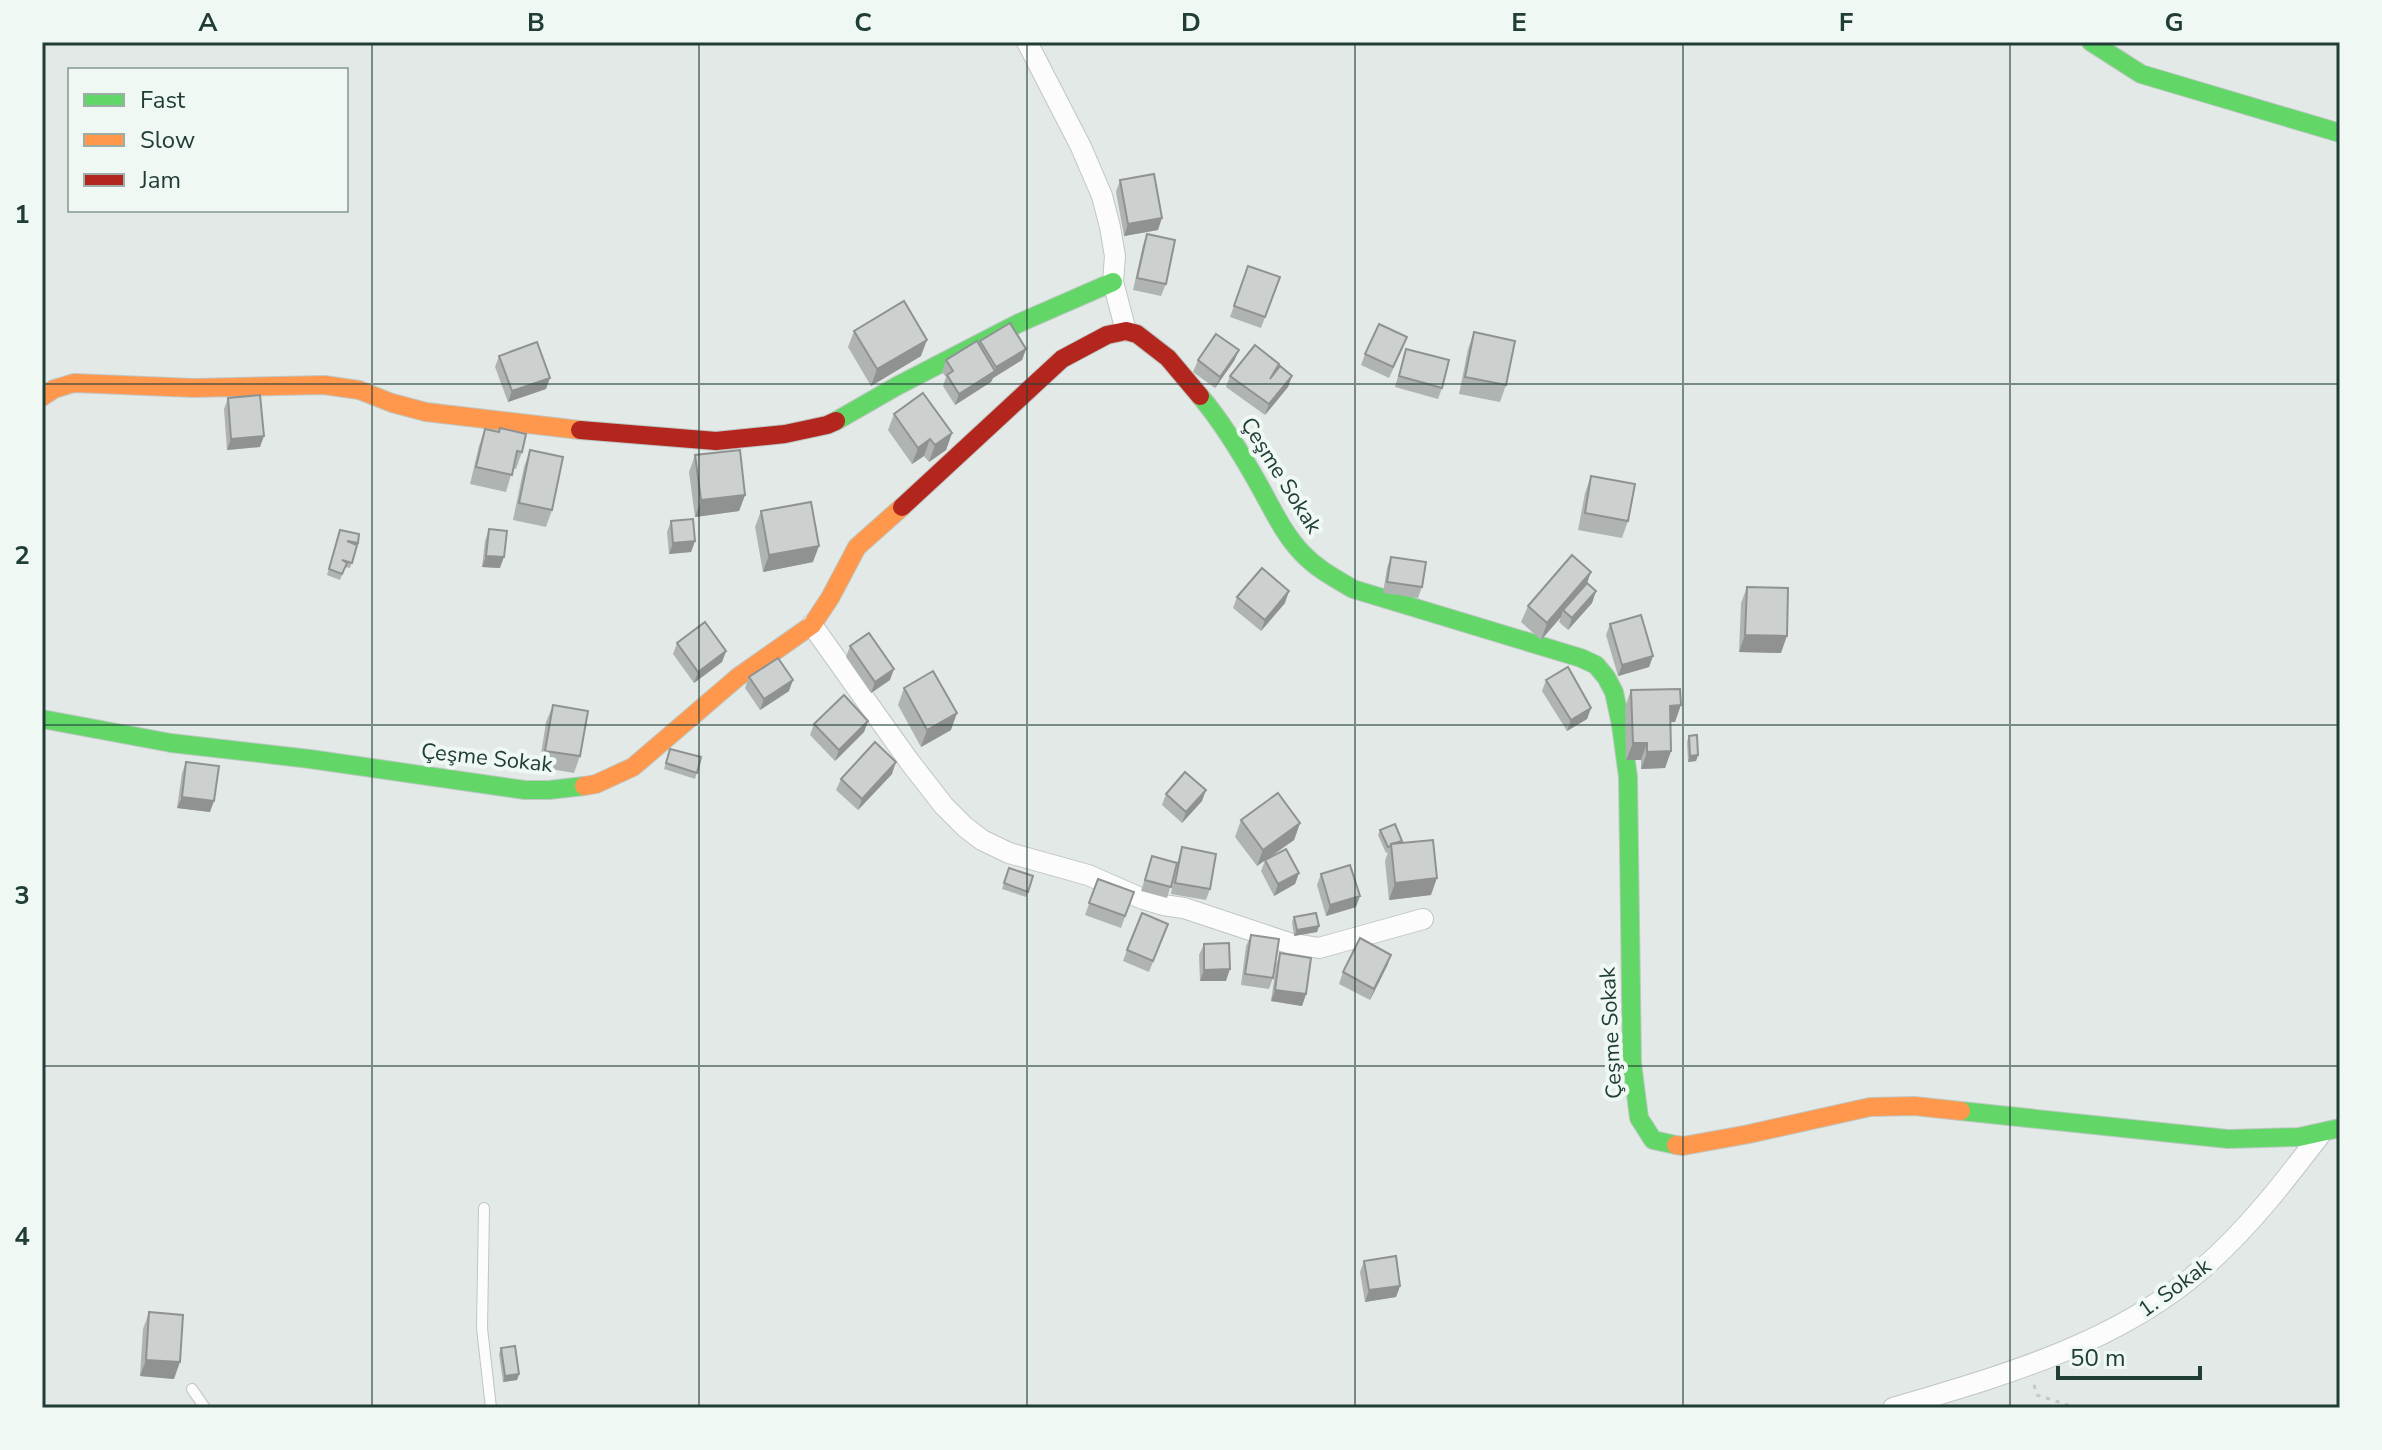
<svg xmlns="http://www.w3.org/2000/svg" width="2382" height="1450" font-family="'Nunito Sans',sans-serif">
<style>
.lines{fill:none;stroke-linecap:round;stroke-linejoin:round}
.lane-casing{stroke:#c0c6c3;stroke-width:12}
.street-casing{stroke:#c0c6c3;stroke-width:22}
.fast-casing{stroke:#bec7c4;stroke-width:20}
.slow-casing{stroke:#bec7c4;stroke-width:20}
.jam-casing{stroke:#bec7c4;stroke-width:20}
.path{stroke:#c0c9c6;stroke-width:3;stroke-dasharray:4 6;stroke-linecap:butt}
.lane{stroke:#fbfcfb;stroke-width:10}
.street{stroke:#fbfcfb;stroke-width:20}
.fast{stroke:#63d668;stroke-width:18}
.slow{stroke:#ff974d;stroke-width:18}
.jam{stroke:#b3261e;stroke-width:18}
.wall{fill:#afb4b2}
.shaded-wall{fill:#8f9291}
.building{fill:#ccd1cf;stroke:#8f9291;stroke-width:2}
.grid{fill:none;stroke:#203d36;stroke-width:2;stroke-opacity:0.55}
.labels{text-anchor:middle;stroke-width:8;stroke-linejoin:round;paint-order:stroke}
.street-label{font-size:22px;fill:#203d36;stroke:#f0f8f4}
.neatline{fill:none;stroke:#203d36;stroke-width:3}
.grid-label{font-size:26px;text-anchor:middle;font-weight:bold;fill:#203d36}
</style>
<rect width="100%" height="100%" fill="#e3e9e6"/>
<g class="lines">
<defs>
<g id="lane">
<path d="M484,1208L482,1328L491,1408"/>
<path d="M192,1389L205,1408"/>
</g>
<g id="street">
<path d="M1027,42L1081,147L1102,196L1110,227L1115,256L1113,282L1126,331"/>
<path d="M812,625L909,761L944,806L965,827L982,840L1009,853L1088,875L1143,899L1163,905L1184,908L1289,943L1319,948L1423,919"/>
<path d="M1893,1408C2001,1376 2117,1344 2203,1268C2248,1229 2284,1182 2320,1135"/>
</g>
<g id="fast">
<path d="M2091,42L2141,74L2340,133"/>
<path d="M1200,396C1223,423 1241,453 1259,485C1272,508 1283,533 1302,553C1317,569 1335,578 1353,589L1581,658L1596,665L1606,677L1614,692L1621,725L1628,777L1632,1063L1639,1118L1653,1140L1676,1145"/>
<path d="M836,421L897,386L1019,323L1113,282"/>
<path d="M42,719L171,743L310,759L525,790H549L584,786"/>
<path d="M1961,1111L2228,1139L2299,1137L2340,1128"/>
</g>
<g id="slow">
<path d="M42,397L54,389L74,383L194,388L324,385L359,390L392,403L426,412L580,430"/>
<path d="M584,786L596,784L633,767L738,677L812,625L830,598L857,547L902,507"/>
<path d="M1676,1145L1683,1146L1749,1134L1870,1107L1914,1106L1961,1111"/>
</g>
<g id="jam">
<path d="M580,430L716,441L785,434L827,425L836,421"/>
<path d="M902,507L1062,359L1107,335L1126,331L1137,334L1168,358L1200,396"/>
</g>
</defs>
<use href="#lane" class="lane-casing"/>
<use href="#street" class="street-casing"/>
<use href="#fast" class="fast-casing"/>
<use href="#slow" class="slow-casing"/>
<use href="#jam" class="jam-casing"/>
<path class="path" d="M2034,1385L2037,1395L2077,1408"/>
<use href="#lane" class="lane"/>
<use href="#street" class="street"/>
<use href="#fast" class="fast"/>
<use href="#slow" class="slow"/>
<use href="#jam" class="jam"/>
</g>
<g class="wall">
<path d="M1120,180L1158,230L1124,236L1116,192Z"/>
<path d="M1147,234L1166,284L1161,296L1133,290L1143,245Z"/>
<path d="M1248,266L1280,277L1261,328L1230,317Z"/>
<path d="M854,331L921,356L871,386L848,347Z"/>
<path d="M1474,332L1506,385L1500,402L1459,394L1468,349Z"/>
<path d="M980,341L1026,349L1022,360L993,378L991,382L955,405L943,386L946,377L942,372L946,360L979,344Z"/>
<path d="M1403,348L1389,378L1361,365L1365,354Z"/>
<path d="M1406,349L1442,388L1438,399L1395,387Z"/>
<path d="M1239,350L1234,361L1215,388L1193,372L1198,360Z"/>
<path d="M499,356L546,389L508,402L495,367Z"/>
<path d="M1278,369L1292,376L1288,387L1265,415L1226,387L1230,376Z"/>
<path d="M228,398L260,447L227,450L224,409Z"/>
<path d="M894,414L952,433L946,450L929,462L924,456L912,464L888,430Z"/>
<path d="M485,429L499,432L522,452L516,469L513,468L506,492L470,484L479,446Z"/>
<path d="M530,450L552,510L546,527L513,520L524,467Z"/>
<path d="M695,455L745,495L739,511L695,517L689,472Z"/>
<path d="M1591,476L1628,521L1622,538L1578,530L1585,493Z"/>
<path d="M761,511L813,562L763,572L755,527Z"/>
<path d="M671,521L695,541L691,552L669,554L667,532Z"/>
<path d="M489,529L500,568L482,567L485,541Z"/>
<path d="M340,530L358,543L350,568L345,567L340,580L327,575Z"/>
<path d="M1391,557L1422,587L1418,598L1383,593L1387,568Z"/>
<path d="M1587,584L1596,591L1592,603L1568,630L1559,622L1561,617L1541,640L1521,622L1528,606Z"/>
<path d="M1747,587L1781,653L1739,652L1741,603Z"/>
<path d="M1237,597L1285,603L1261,631L1233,608Z"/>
<path d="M1610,624L1653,656L1649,667L1618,676L1606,635Z"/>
<path d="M677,643L726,651L722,662L694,683L673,654Z"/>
<path d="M850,646L890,680L871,693L846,657Z"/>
<path d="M749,677L789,691L760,710L745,688Z"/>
<path d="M1546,680L1591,708L1587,719L1567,731L1542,691Z"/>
<path d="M904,688L951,730L921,747L898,705Z"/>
<path d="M1631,690L1675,722H1671V751L1665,768L1641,769V760H1626L1625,707Z"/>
<path d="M553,705L580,756L574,773L539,767L546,722Z"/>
<path d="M868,721L864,732L835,761L810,735L814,724Z"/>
<path d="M1689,736L1698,755L1696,761L1688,762L1687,742Z"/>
<path d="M668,755L701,757L695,779L664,769Z"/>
<path d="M186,762L210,812L177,808L182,773Z"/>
<path d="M892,774L858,810L836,790L841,779Z"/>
<path d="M1166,794L1202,801L1182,823L1162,805Z"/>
<path d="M1241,820L1300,823L1294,840L1267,859L1299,873L1295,884L1274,896L1261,871L1265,860L1257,866L1235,837Z"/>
<path d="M1380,830L1401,843L1431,895L1389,900L1385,861L1388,852L1386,853L1378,835Z"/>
<path d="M1182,847L1210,889L1206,900L1171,894L1174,875L1167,898L1141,891L1152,856L1177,863Z"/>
<path d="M1009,868L1033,876L1026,897L1002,889Z"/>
<path d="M1321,874L1356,907L1326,916L1317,885Z"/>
<path d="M1098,879L1134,892L1121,928L1085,915Z"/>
<path d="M1294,917L1319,926L1317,932L1294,936L1292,922Z"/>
<path d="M1168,924L1149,972L1123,961L1127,950Z"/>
<path d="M1251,935L1273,978L1269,989L1241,985L1246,946Z"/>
<path d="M1204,944L1226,981H1200L1199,955Z"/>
<path d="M1280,953L1306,994L1302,1006L1271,1001L1276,965Z"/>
<path d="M1391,955L1387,966L1370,1000L1339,984L1343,972Z"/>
<path d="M1364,1261L1400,1286L1396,1297L1365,1302L1360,1272Z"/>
<path d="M149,1312L174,1379L140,1376L143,1329Z"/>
<path d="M501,1348L519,1374L517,1380L503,1382L499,1354Z"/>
</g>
<g class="shaded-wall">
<path d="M1162,218L1158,230L1124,236L1128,224Z"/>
<path d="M927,340L921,356L871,386L877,369Z"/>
<path d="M1026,349L1022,360L993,378L991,382L955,405L959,394L995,371L996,367Z"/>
<path d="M1239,350L1234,361L1215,388L1220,377Z"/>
<path d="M1292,376L1288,387L1265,415L1269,404Z"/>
<path d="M550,378L546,389L508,402L512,391Z"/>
<path d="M952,433L946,450L929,462L935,445Z"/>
<path d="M264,436L260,447L227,450L231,439Z"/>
<path d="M930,439L924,456L912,464L918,448Z"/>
<path d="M745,495L739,511L695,517L701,500Z"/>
<path d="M695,541L691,552L669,554L673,543Z"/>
<path d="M819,546L813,562L763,572L769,555Z"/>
<path d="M486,556L504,557L500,568L482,567Z"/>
<path d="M1591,572L1585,589L1563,610L1561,617L1541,640L1547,623Z"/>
<path d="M1289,591L1285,603L1261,631L1265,620Z"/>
<path d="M1596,591L1592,603L1568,630L1572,618Z"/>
<path d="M1745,635L1787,636L1781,653L1739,652Z"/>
<path d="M726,651L722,662L694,683L698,672Z"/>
<path d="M1653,656L1649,667L1618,676L1622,665Z"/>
<path d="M894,669L890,680L871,693L875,682Z"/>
<path d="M793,680L789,691L760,710L764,699Z"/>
<path d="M1681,705L1675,722H1664L1670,706Z"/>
<path d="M1591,708L1587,719L1567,731L1571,720Z"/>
<path d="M957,713L951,730L921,747L927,730Z"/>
<path d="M868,721L864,732L835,761L839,750Z"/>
<path d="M1633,743H1647L1641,760H1626Z"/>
<path d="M1671,751L1665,768L1641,769L1647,752Z"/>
<path d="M1698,755L1696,761L1688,762L1690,756Z"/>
<path d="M896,762L892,774L858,810L862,799Z"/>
<path d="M1206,790L1202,801L1182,823L1186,812Z"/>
<path d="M182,797L214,801L210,812L177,808Z"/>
<path d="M1300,823L1294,840L1257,866L1263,850Z"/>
<path d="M1299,873L1295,884L1274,896L1278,884Z"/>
<path d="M1437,878L1431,895L1389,900L1395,883Z"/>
<path d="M1360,896L1356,907L1326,916L1330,905Z"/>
<path d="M1319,926L1317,932L1294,936L1297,930Z"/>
<path d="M1391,955L1387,966L1370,1000L1374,989Z"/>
<path d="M1230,969L1226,981H1200L1204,970Z"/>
<path d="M1275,990L1306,994L1302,1006L1271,1001Z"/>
<path d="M1400,1286L1396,1297L1365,1302L1369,1290Z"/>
<path d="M146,1360L180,1362L174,1379L140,1376Z"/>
<path d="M519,1374L517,1380L503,1382L505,1376Z"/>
</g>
<g class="building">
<path d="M1154,174L1162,218L1128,224L1120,180Z"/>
<path d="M1147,234L1175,240L1166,284L1137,278Z"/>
<path d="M1248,266L1280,277L1265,317L1234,306Z"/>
<path d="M904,301L927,340L877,369L854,331Z"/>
<path d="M1010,323L1026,349L996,367L980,341Z"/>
<path d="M1379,324L1407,337L1393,367L1365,354Z"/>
<path d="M1474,332L1515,341L1506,385L1465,377Z"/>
<path d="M1216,334L1239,350L1220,377L1198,360Z"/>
<path d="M977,341L995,371L959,394L947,375L953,371L946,360Z"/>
<path d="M537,342L550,378L512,391L499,356Z"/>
<path d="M1255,345L1279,364L1270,379L1280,366L1292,376L1269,404L1230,376Z"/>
<path d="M1406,349L1449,360L1442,388L1399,376Z"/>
<path d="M923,393L952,433L935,445L930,439L918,448L894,414Z"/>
<path d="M260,395L264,436L231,439L228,398Z"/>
<path d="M500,428L526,434L522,452L517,451L512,475L476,467L485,429L499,432Z"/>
<path d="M530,450L563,457L552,510L519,503Z"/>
<path d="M740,450L745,495L701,500L695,455Z"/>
<path d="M1591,476L1635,484L1628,521L1585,513Z"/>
<path d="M811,502L819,546L769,555L761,511Z"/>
<path d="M693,519L695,541L673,543L671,521Z"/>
<path d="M489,529L507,531L504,557L486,556Z"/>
<path d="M340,530L359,534L358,543L347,541L357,545L352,563L342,560L347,563L342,574L329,569Z"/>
<path d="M1572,555L1591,572L1547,623L1528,606Z"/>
<path d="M1391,557L1426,562L1422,587L1387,582Z"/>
<path d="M1262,568L1289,591L1265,620L1237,597Z"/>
<path d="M1587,583L1596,591L1572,618L1563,610Z"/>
<path d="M1747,587L1788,588L1787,636L1745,635Z"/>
<path d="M1641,615L1653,656L1622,665L1610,624Z"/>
<path d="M705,622L726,651L698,672L677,643Z"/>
<path d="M869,633L894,669L875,682L850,646Z"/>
<path d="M778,658L793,680L764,699L749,677Z"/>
<path d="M1568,667L1591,708L1571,720L1546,680Z"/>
<path d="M933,671L957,713L927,730L904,688Z"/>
<path d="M1680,689L1681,705L1670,706L1671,751L1647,752V743H1633L1631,690Z"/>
<path d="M844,695L868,721L839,750L814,724Z"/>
<path d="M553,705L588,711L580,756L545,751Z"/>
<path d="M1697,735L1698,755L1690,756L1689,736Z"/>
<path d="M875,742L896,762L862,799L841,779Z"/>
<path d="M670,749L701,757L697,773L666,763Z"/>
<path d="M186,762L219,766L214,801L182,797Z"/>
<path d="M1185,772L1206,790L1186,812L1166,794Z"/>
<path d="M1278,793L1300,823L1263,850L1241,820Z"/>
<path d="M1395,824L1402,841L1391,844V846L1388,847L1380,830Z"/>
<path d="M1433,840L1437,878L1395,883L1391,844Z"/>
<path d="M1182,847L1216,854L1210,889L1175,883Z"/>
<path d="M1286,849L1299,873L1278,884L1265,860Z"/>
<path d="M1152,856L1177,863L1171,887L1145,880Z"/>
<path d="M1350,865L1360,896L1330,905L1321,874Z"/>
<path d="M1009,868L1033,876L1028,892L1004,883Z"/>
<path d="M1098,879L1134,892L1125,916L1089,903Z"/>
<path d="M1142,913L1168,924L1153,961L1127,950Z"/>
<path d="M1316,913L1319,926L1297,930L1294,917Z"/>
<path d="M1251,935L1279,939L1273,978L1245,974Z"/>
<path d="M1360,938L1391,955L1374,989L1343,972Z"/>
<path d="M1229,943L1230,969L1204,970V944Z"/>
<path d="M1280,953L1311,958L1306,994L1275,990Z"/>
<path d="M1396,1256L1400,1286L1369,1290L1364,1261Z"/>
<path d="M149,1312L183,1315L180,1362L146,1360Z"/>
<path d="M515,1346L519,1374L505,1376L501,1348Z"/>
</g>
<path class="grid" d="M372,42V1408M699,42V1408M1027,42V1408M1355,42V1408M1683,42V1408M2010,42V1408M42,384H2340M42,725H2340M42,1066H2340"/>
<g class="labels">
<g class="street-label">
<text transform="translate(1282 475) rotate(58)" y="8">Çeşme Sokak</text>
<text transform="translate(487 757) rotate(6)" y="8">Çeşme Sokak</text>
<text transform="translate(1610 1033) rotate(-93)" y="8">Çeşme Sokak</text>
<text transform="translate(2174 1287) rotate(-36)" y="8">1. Sokak</text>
</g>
</g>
<rect width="2382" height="1450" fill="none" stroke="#f0f8f4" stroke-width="88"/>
<rect x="68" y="68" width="280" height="144" fill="#f0f8f4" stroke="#9dada8" stroke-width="2"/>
<rect x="84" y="94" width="40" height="12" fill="#63d668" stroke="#9dada8" stroke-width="2"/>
<text x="140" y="108" font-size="24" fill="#203d36">Fast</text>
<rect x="84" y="134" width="40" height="12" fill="#ff974d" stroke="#9dada8" stroke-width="2"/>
<text x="140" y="148" font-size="24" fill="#203d36">Slow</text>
<rect x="84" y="174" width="40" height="12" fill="#b3261e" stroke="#9dada8" stroke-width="2"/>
<text x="140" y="188" font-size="24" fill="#203d36">Jam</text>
<path d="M2058 1366v12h142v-12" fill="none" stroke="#203d36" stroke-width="4"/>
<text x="2070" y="1366" font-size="24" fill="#203d36" stroke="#f0f8f4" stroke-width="6" paint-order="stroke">50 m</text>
<rect x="44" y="44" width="2294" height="1362" class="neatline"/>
<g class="grid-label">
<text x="208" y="31">A</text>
<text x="536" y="31">B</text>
<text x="863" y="31">C</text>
<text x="1191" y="31">D</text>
<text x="1519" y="31">E</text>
<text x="1846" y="31">F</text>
<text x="2174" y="31">G</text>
<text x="22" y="223">1</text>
<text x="22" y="564">2</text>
<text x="22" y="904">3</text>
<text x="22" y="1245">4</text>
</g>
</svg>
